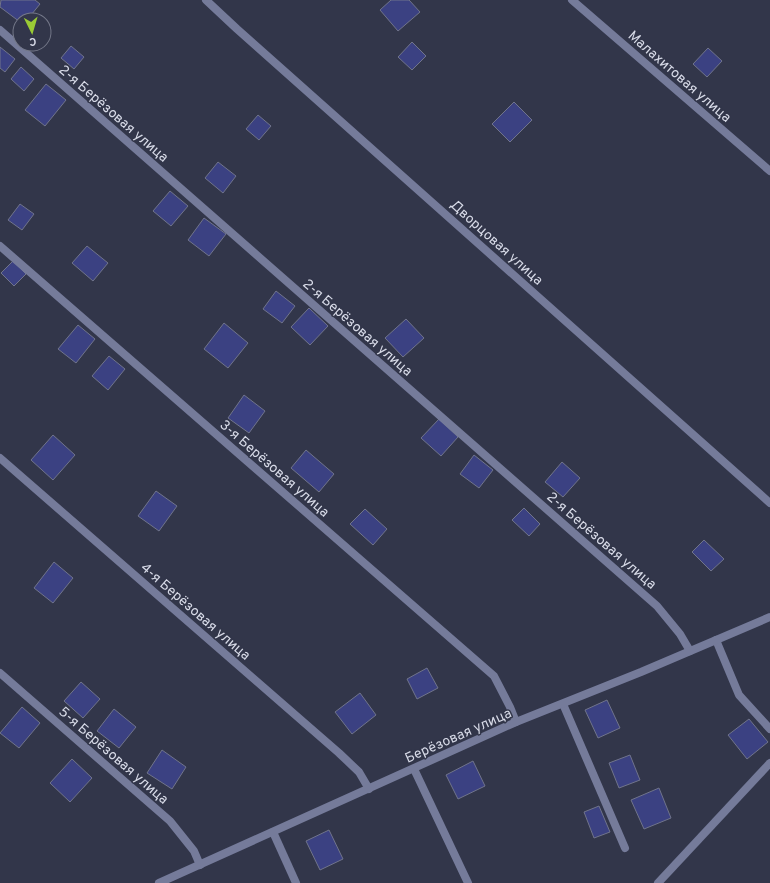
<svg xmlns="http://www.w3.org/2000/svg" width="770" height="883" font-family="Overpass,sans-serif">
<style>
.building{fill:#3b4182;stroke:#70748b}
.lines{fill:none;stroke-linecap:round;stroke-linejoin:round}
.minor{stroke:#757b9a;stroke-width:8}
.labels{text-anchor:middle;stroke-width:3;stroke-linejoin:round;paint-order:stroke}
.street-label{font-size:14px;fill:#d7dae7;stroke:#32364a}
</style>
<rect width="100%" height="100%" fill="#32364a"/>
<g class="building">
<path d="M1,0H35L40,4L27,20H20V22L0,7Z"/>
<path d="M391,0H409L420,12L398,31L380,10Z"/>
<path d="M412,42L426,56L412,70L398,57Z"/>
<path d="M71,46L84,57L74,69L61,58Z"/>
<path d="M0,47L15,59L5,72L0,68Z"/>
<path d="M708,48L722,61L707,77L693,64Z"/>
<path d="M21,67L34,79L24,91L11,79Z"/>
<path d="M46,84L66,100L45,126L25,110Z"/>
<path d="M514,102L532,120L510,142L492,124Z"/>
<path d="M258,115L271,126L259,140L246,129Z"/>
<path d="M218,162L236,176L223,193L205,178Z"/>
<path d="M170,191L188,206L171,226L153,211Z"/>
<path d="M20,204L34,214L22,230L8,220Z"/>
<path d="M204,218L226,234L209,256L188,240Z"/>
<path d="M87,246L108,263L93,281L72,263Z"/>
<path d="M13,261L26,274L14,286L1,273Z"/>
<path d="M276,291L295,306L282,323L263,309Z"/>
<path d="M309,308L328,326L310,345L291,327Z"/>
<path d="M406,319L424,338L403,357L385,338Z"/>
<path d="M224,323L248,343L228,368L204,349Z"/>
<path d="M78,325L95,339L76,363L58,349Z"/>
<path d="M109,356L125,369L108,390L92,376Z"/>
<path d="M244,395L265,411L249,433L228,418Z"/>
<path d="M439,419L458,437L441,456L421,438Z"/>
<path d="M53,435L75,455L53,480L31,460Z"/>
<path d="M306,450L334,474L319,492L291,468Z"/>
<path d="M474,455L493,470L479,488L460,474Z"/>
<path d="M562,462L580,478L563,497L545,482Z"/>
<path d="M156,491L177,506L159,531L138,516Z"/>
<path d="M524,508L540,524L529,536L512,520Z"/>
<path d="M365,509L387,529L373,545L350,524Z"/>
<path d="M704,540L724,559L711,571L692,552Z"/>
<path d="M54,562L73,578L53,603L34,588Z"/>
<path d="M427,668L438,688L417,699L407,679Z"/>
<path d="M81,682L100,699L83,718L64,701Z"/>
<path d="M360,693L376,715L352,734L335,712Z"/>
<path d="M607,700L620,728L598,738L585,710Z"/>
<path d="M22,707L40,723L19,748L0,733Z"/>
<path d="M114,709L136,727L119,748L97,731Z"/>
<path d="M749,719L768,742L747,759L728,735Z"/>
<path d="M162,750L186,767L172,789L147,773Z"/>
<path d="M630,755L640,780L619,788L609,763Z"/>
<path d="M72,759L92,778L70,802L50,783Z"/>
<path d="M473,761L485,786L458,799L446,775Z"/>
<path d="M659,788L671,818L644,829L631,800Z"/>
<path d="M599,806L610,832L594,838L584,812Z"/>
<path d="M329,830L343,859L320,870L306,841Z"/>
</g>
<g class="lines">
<g class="minor">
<path d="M206,0L237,29L770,503"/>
<path d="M572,0L770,171"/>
<path d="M0,30L657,606L680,634L690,651"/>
<path d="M0,246L494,676L510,707L516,722"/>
<path d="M0,458L339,753L359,772L369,789"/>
<path d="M716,640L739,695L770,729"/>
<path d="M0,673L170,821L194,851L200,865"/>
<path d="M563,704L625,848"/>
<path d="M414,769L468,883"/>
<path d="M273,832L296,883"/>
<path d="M159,883L516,722L641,672L770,617"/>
<path d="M658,883L770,763"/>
</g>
</g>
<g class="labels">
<g class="street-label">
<text transform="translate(680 76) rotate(41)" y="5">Малахитовая улица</text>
<text transform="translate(114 113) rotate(41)" y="5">2-я Берёзовая улица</text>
<text transform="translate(497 242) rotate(42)" y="5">Дворцовая улица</text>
<text transform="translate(358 327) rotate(41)" y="5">2-я Берёзовая улица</text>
<text transform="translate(275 468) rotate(41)" y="5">3-я Берёзовая улица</text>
<text transform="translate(602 540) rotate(41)" y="5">2-я Берёзовая улица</text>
<text transform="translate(196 611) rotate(41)" y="5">4-я Берёзовая улица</text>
<text transform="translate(458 735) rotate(-24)" y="5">Берёзовая улица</text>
<text transform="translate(114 755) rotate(41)" y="5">5-я Берёзовая улица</text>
</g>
</g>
<g transform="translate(32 32) rotate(175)"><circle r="19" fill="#32364a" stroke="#747889"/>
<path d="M0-3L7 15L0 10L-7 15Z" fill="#9acb35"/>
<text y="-6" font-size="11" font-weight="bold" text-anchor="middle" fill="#d7dae7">С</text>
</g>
</svg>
